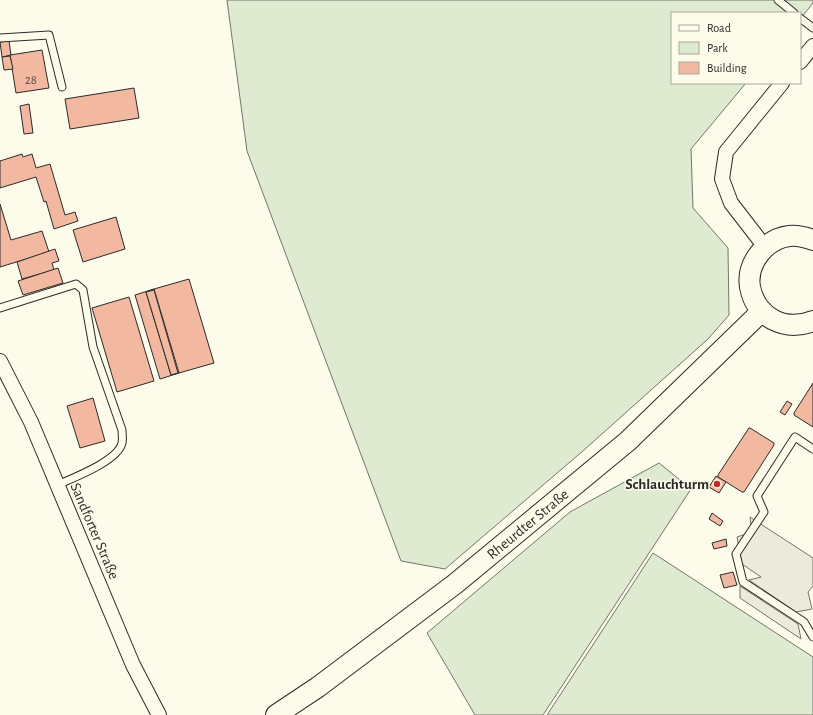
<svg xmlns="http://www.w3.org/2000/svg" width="813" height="715" font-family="'Alegreya Sans',sans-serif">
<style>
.green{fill:#deebd1;stroke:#74746e}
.parking{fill:#eceadb;stroke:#74746e}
.building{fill:#f2b8a0;stroke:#2b2b2b}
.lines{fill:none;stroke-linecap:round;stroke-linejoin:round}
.service-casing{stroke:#2b2b2b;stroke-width:9}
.minor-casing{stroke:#2b2b2b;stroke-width:16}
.secondary-casing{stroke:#2b2b2b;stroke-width:22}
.service{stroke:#fdfbea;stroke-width:7}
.minor{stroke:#fdfbea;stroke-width:14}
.secondary{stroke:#fdfbea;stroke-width:20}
.poi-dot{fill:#c62828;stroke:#fdfbea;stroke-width:1.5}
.labels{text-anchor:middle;stroke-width:3;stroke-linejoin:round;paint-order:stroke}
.number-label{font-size:13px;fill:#5d4e48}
.poi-label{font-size:15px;font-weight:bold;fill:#2b2b2b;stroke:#fdfbea;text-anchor:end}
.street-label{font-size:15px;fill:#2b2b2b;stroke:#fdfbea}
</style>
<rect width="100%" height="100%" fill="#fdfbea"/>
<g class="green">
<path d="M227,0H813V3L800,19V13H672V83H746L691,149L693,208L728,248L729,315L708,339L584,450L445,569L401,561L247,151Z"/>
<path d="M659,463L691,489L543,715H475L427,633L570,512Z"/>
<path d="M653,553L813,657V715H547Z"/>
</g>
<g class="parking">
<path d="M750,517L813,558V586L808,592L812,609L796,612L749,580L761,577L742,564L737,537L752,532Z"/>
<path d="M740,586L798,624L801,639L740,598Z"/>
</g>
<g class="building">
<path d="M9,41L11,55L2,57L0,42Z"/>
<path d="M42,50L49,88L16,93L10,55Z"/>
<path d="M10,56L13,69L4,70L2,57Z"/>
<path d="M134,88L139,118L70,129L65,99Z"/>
<path d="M29,104L33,133L24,134L20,106Z"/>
<path d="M22,154L23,157L32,154L36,168L50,164L65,215L75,212L78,221L54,229L46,201L44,202L36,177L0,188V161Z"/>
<path d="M0,204L11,240L42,231L49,252L0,267Z"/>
<path d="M116,217L125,249L83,262L73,230Z"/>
<path d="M55,249L59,261L52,263L54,270L22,279L17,262Z"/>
<path d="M58,268L63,283L23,295L18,281Z"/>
<path d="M189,279L214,363L179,373L154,289Z"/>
<path d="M154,289L146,292L171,375L179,373L160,379L135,295Z"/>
<path d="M154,290L178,373L171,375L146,292Z"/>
<path d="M129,297L154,381L117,392L92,308Z"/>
<path d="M813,383V427L794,415V413Z"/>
<path d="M93,398L105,441L80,448L67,406Z"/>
<path d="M787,401L792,404L785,415L780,412Z"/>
<path d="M749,428H750L774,443V445L744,492H742L718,477V475Z"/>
<path d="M716,476L726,482L719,493L709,487Z"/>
<path d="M712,513L723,521L720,526L709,519Z"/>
<path d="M726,539L727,546L714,549L712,543Z"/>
<path d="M733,572L737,585L724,588L720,575Z"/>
</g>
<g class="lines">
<defs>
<g id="service">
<path d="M778,0L794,13"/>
<path d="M800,18L813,28"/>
<path d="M0,38L49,35L62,87"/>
<path d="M0,308L76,284L83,290L93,347L122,430C122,434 123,439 122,443C118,461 73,478 57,485"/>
<path d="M813,449L795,437L757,496L764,512L736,554L743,582L804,622L813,637"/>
</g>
<g id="minor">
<path d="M800,62L813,46"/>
<path d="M765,247L731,203L722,179L726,152L782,83"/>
<path d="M0,361L31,422L133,665L159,715"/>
</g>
<g id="secondary">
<path d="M813,240C805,237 797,235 789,236C766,239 746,263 750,287C756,318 785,332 813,321"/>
<path id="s1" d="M276,715L318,687L455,584L628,441L762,311"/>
</g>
</defs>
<use href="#service" class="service-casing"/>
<use href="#minor" class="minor-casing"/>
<use href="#secondary" class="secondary-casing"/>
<use href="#service" class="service"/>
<use href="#minor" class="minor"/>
<use href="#secondary" class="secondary"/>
</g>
<circle class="poi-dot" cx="717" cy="484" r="4"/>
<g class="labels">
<g class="number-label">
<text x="31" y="84">28</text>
</g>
<g class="poi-label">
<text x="709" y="489">Schlauchturm</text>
</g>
<g class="street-label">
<text dy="5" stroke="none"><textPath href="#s1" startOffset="316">Rheurdter Straße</textPath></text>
<text transform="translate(95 531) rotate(67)" y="5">Sandforter Straße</text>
</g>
</g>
<rect x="671" y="12" width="130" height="72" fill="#fdfbea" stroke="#a9a89e"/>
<rect x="679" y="25" width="20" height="6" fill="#fdfbea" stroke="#a9a89e"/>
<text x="707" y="32" font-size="12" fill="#2b2b2b">Road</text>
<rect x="679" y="42" width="20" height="12" fill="#deebd1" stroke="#a9a89e"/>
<text x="707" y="52" font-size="12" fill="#2b2b2b">Park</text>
<rect x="679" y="62" width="20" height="12" fill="#f2b8a0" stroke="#a9a89e"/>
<text x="707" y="72" font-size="12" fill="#2b2b2b">Building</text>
</svg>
